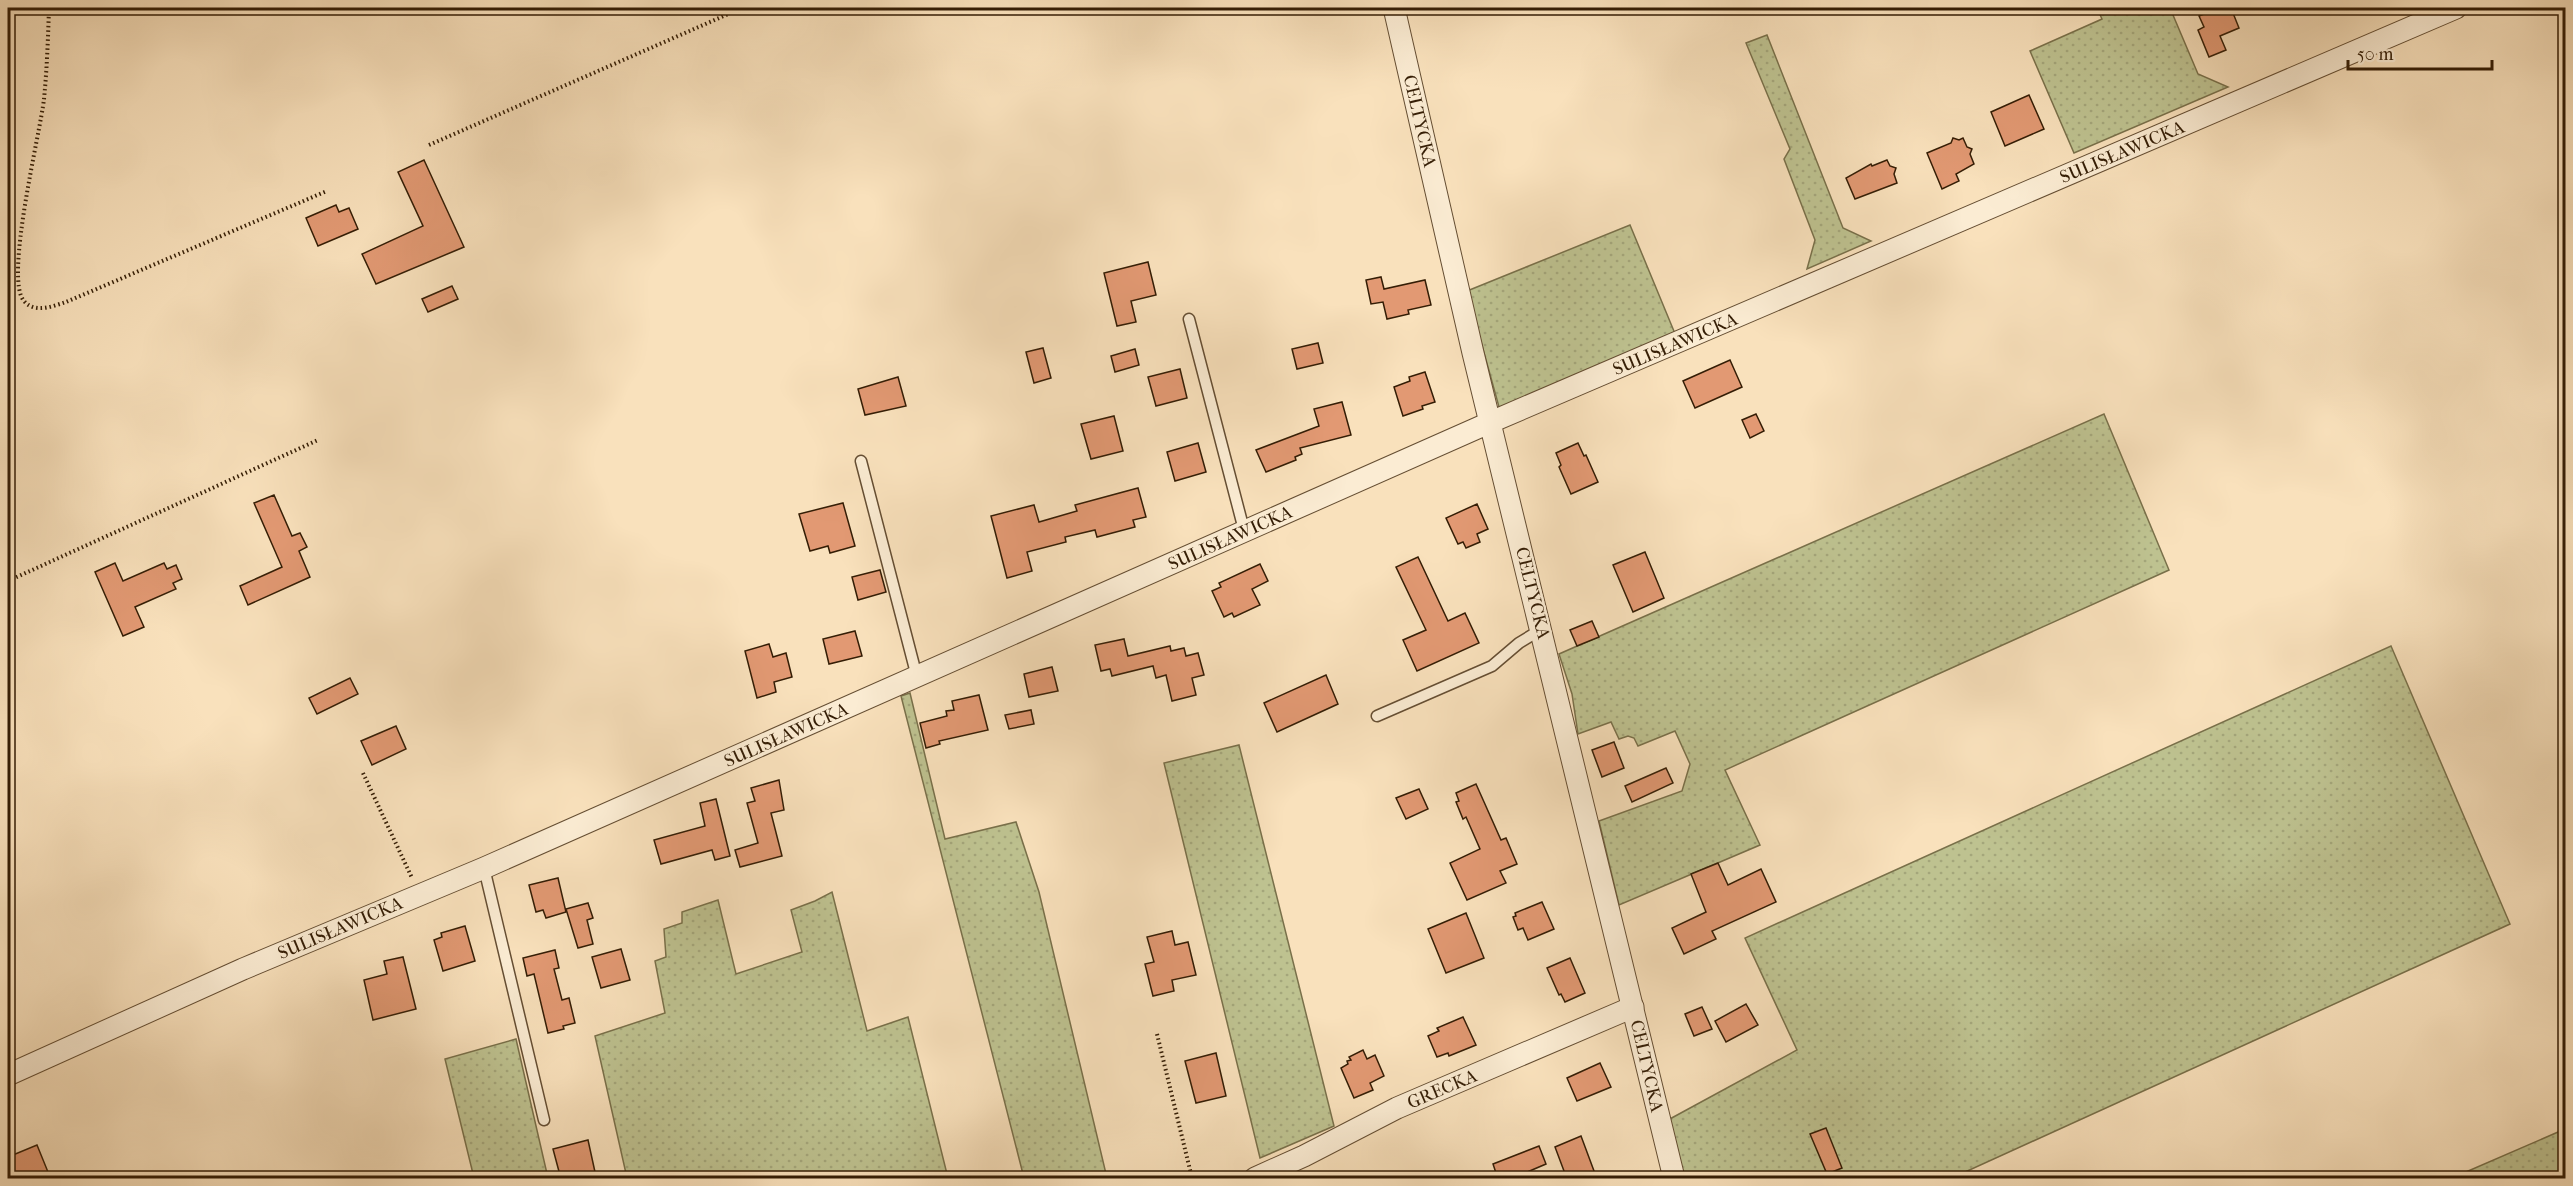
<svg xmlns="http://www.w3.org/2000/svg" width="2573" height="1186" font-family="'IM FELL French Canon',serif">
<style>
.grass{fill:url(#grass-dots);stroke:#79704a;stroke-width:1.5}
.building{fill:#e29973;stroke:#341d05;stroke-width:1.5}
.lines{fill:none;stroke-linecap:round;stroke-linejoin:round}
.lane-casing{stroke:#654e33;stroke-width:13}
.street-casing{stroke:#654e33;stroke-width:23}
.path{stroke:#341d05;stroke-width:4;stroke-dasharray:1.5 3;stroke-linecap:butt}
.lane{stroke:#fbecd3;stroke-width:10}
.street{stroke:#fbecd3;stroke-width:21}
.labels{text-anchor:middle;stroke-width:4.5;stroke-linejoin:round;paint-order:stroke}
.street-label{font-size:18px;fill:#341d05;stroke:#fbecd3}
</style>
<defs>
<pattern id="grass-dots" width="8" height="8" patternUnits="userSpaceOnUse" patternTransform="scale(1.5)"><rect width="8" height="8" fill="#bec290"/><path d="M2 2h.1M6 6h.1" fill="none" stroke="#a4a67b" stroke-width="1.8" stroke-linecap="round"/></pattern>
</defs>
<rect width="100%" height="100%" fill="#f9e1bc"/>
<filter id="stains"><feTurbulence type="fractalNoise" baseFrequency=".00333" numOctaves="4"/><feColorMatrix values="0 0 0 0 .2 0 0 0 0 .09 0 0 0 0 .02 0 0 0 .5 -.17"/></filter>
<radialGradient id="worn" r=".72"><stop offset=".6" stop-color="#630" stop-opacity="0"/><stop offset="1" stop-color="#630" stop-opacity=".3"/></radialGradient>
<g class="grass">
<path d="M2097,8H2170L2198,74L2228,87L2074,153L2030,51L2102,19Z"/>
<path d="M1767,35L1843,228L1871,241L1807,269L1815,240L1784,159L1790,149L1746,43Z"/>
<path d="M1630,225L1676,336L1510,405L1499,407L1467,291Z"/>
<path d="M2104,414L2169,570L1725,770L1760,845L1619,905L1599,821L1682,791L1690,764L1675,731L1638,746L1634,738L1628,736L1619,739L1611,722L1578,734L1572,694L1559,654Z"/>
<path d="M2391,646L2510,924L1952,1178H1682L1668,1120L1797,1050L1745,938Z"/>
<path d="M910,693L945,839L1016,822L1039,892L1107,1178H1024L901,696Z"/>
<path d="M1239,745L1334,1126L1260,1158L1164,763Z"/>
<path d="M832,892L867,1031L908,1017L948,1178H627L595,1036L665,1013L655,961L666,957L664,929L682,923V912L718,900L736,974L802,952L791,910L815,901Z"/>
<path d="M516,1039L548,1178H474L445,1059Z"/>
<path d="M2565,1129V1178H2452Z"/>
</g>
<g class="building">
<path d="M2207,8H2231L2239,28L2220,36L2226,50L2209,57L2198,30L2204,27L2199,16L2209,12Z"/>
<path d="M2029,95L2044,129L2005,146L1991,112Z"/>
<path d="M1953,138L1959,140L1963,138L1967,147L1972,149L1970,154L1974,164L1956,174L1959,181L1942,189L1927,153L1951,143Z"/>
<path d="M424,160L464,247L376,284L362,254L423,226L398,172Z"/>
<path d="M1887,160L1890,166L1896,168L1894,174L1897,183L1855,199L1846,178L1871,164L1872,166Z"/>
<path d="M336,205L339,212L349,208L358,229L318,246L306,218Z"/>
<path d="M1148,262L1156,295L1131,301L1136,322L1117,326L1104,273Z"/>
<path d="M1381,277L1384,289L1425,280L1431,305L1408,310L1409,314L1387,319L1383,302L1371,304L1366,280Z"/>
<path d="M452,286L458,299L428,312L422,299Z"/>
<path d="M1318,343L1323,363L1297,369L1292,349Z"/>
<path d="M1043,348L1051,378L1034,383L1026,352Z"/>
<path d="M1135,349L1139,365L1115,372L1111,356Z"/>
<path d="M1730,360L1742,387L1695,408L1683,381Z"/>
<path d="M1180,369L1187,398L1156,406L1148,377Z"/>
<path d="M1425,372L1435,402L1422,406L1423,409L1403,416L1394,387L1410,381L1409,377Z"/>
<path d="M898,377L906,406L865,415L858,389Z"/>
<path d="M1342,402L1351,435L1300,448L1302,454L1295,457L1296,460L1266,472L1256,450L1319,426L1314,409Z"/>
<path d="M1756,414L1764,431L1750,438L1742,420Z"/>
<path d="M1114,416L1123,451L1091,459L1081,424Z"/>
<path d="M1198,443L1206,472L1175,481L1167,452Z"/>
<path d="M1578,443L1584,456L1586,455L1598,482L1571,494L1559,467L1561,465L1556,453Z"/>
<path d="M1138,488L1146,517L1133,520L1135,527L1097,537L1095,530L1065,537L1066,542L1027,552L1032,571L1007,578L991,516L1034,505L1039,522L1077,511L1075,505Z"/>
<path d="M274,495L292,536L300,533L307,547L299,551L310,577L248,605L240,586L282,567L254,503Z"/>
<path d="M843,503L855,546L830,553L828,546L810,551L799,514Z"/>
<path d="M1477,504L1488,529L1477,534L1480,542L1466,548L1463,542L1458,544L1446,518Z"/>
<path d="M1645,552L1664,598L1633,612L1613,565Z"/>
<path d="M1418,557L1448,621L1465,613L1479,643L1417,671L1403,640L1426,630L1396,567Z"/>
<path d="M115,563L123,581L164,563L167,569L176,565L182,579L173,583L176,589L135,607L144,627L123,636L95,572Z"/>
<path d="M1260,564L1268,581L1252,589L1260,605L1234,617L1232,613L1224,617L1212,591L1221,587L1219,583Z"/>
<path d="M880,570L886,592L858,600L852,577Z"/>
<path d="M1592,621L1599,637L1577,646L1570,630Z"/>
<path d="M855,631L862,656L829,664L823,639Z"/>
<path d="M1124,639L1128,656L1170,646L1171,651L1184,648L1186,656L1198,653L1204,675L1192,678L1196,695L1172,701L1166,675L1156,678L1153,666L1112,676L1110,669L1101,671L1095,645Z"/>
<path d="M769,644L773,657L786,653L792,677L774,682L776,692L757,698L745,651Z"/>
<path d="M1052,667L1058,691L1029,697L1024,674Z"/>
<path d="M1326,675L1338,704L1277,732L1264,703Z"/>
<path d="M350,678L358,694L317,714L309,698Z"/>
<path d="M979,695L988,730L939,741L940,744L926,748L920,723L947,716L946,711L954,710L952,701Z"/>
<path d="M1031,710L1034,724L1009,729L1005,715Z"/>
<path d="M396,726L406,749L372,765L361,741Z"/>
<path d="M1614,742L1624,768L1602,777L1592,750Z"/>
<path d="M1666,768L1673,783L1632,802L1625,786Z"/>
<path d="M779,780L784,810L771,813L782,856L740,867L735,850L758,843L747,803L755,801L751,788Z"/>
<path d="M1476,784L1501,840L1506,838L1517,864L1500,871L1506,883L1467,900L1450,863L1480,849L1466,817L1463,819L1456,802L1459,801L1456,793Z"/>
<path d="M1419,789L1428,809L1406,819L1396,798Z"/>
<path d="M716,799L730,856L715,860L712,850L661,864L654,840L705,826L700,803Z"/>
<path d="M1718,863L1728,885L1761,869L1776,902L1712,931L1716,939L1684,954L1672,928L1706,912L1691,874Z"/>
<path d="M558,878L566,912L546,918L543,910L536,912L529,885Z"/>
<path d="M1542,902L1554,929L1528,940L1523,928L1518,930L1513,917L1516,916L1515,913Z"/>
<path d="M588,903L593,918L587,920L593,944L578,948L566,909Z"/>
<path d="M1466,913L1484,958L1446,973L1428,929Z"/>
<path d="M465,926L475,961L443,971L434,940L442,937L441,933Z"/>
<path d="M1172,931L1175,945L1188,942L1196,975L1172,980L1174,991L1153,996L1145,964L1154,962L1147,937Z"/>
<path d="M621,949L630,980L601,988L592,957Z"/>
<path d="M555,950L559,968L554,969L562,1000L569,998L575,1023L563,1026L564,1029L548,1033L534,974L527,976L523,958Z"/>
<path d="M403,957L416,1009L373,1020L364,980L387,974L384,961Z"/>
<path d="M1570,958L1585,993L1565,1002L1561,994L1559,995L1547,968Z"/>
<path d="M1746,1004L1758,1025L1726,1042L1715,1021Z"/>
<path d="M1702,1007L1712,1029L1694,1036L1685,1014Z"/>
<path d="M1463,1017L1476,1045L1449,1056L1448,1053L1437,1057L1428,1036L1439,1031L1437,1028Z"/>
<path d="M1363,1050L1367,1059L1375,1055L1384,1076L1370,1083L1373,1090L1354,1098L1341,1068L1348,1064L1347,1061L1351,1060L1349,1057Z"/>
<path d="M1216,1053L1226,1096L1196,1103L1185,1061Z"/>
<path d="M1600,1063L1611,1087L1577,1101L1567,1078Z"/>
<path d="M1826,1128L1842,1168L1827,1174L1810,1134Z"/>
<path d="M1581,1136L1597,1179H1567L1555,1147Z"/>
<path d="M588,1140L595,1172L561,1179L553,1149Z"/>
<path d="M37,1145L48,1172L32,1179H8V1157Z"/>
<path d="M1539,1146L1546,1164L1511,1179H1498L1493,1164Z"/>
</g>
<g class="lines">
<defs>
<g id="lane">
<path d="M1189,319L1244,530"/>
<path d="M861,461L917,677"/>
<path d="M1377,716L1492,666L1519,643L1542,629"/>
<path d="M484,868L544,1120"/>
</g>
<g id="street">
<path d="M1394,8L1473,353L1674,1178"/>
<path d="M8,1075L243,969L484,868L1491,422L2456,8"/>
<path d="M1255,1178L1304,1156L1397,1108L1633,1007"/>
</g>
</defs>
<use href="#lane" class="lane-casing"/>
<use href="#street" class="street-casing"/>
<g class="path">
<path d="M49,8C48,38 47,69 44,99C40,134 4,279 24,301C35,314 53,306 66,302L327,191"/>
<path d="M429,145L742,8"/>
<path d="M8,581L318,440"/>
<path d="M363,773L412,878"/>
<path d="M1157,1034L1192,1178"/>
</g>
<use href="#lane" class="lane"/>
<use href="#street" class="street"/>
</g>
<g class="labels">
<g class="street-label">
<text transform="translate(1420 121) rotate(77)" y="6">CELTYCKA</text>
<text transform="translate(2122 152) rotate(-23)" y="6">SULISŁAWICKA</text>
<text transform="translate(1675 344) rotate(-23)" y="6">SULISŁAWICKA</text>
<text transform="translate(1230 538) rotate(-24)" y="6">SULISŁAWICKA</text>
<text transform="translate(1533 593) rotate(76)" y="6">CELTYCKA</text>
<text transform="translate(786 735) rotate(-24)" y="6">SULISŁAWICKA</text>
<text transform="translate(340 928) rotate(-23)" y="6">SULISŁAWICKA</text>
<text transform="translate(1647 1066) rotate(77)" y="6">CELTYCKA</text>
<text transform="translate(1442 1089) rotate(-23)" y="6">GRECKA</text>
</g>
</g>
<rect width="2573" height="1186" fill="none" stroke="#f9e1bc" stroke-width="30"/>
<rect x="9" y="9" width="2555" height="1168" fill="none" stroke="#341d05" stroke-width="3"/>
<rect x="15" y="15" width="2543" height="1156" fill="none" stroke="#341d05" stroke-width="1.5"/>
<path d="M2348 60v9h144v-9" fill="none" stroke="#341d05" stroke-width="3"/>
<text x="2357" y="60" font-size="18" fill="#341d05" stroke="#fbecd3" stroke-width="4.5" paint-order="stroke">50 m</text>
<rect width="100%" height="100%" filter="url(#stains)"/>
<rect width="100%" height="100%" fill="url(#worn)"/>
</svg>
